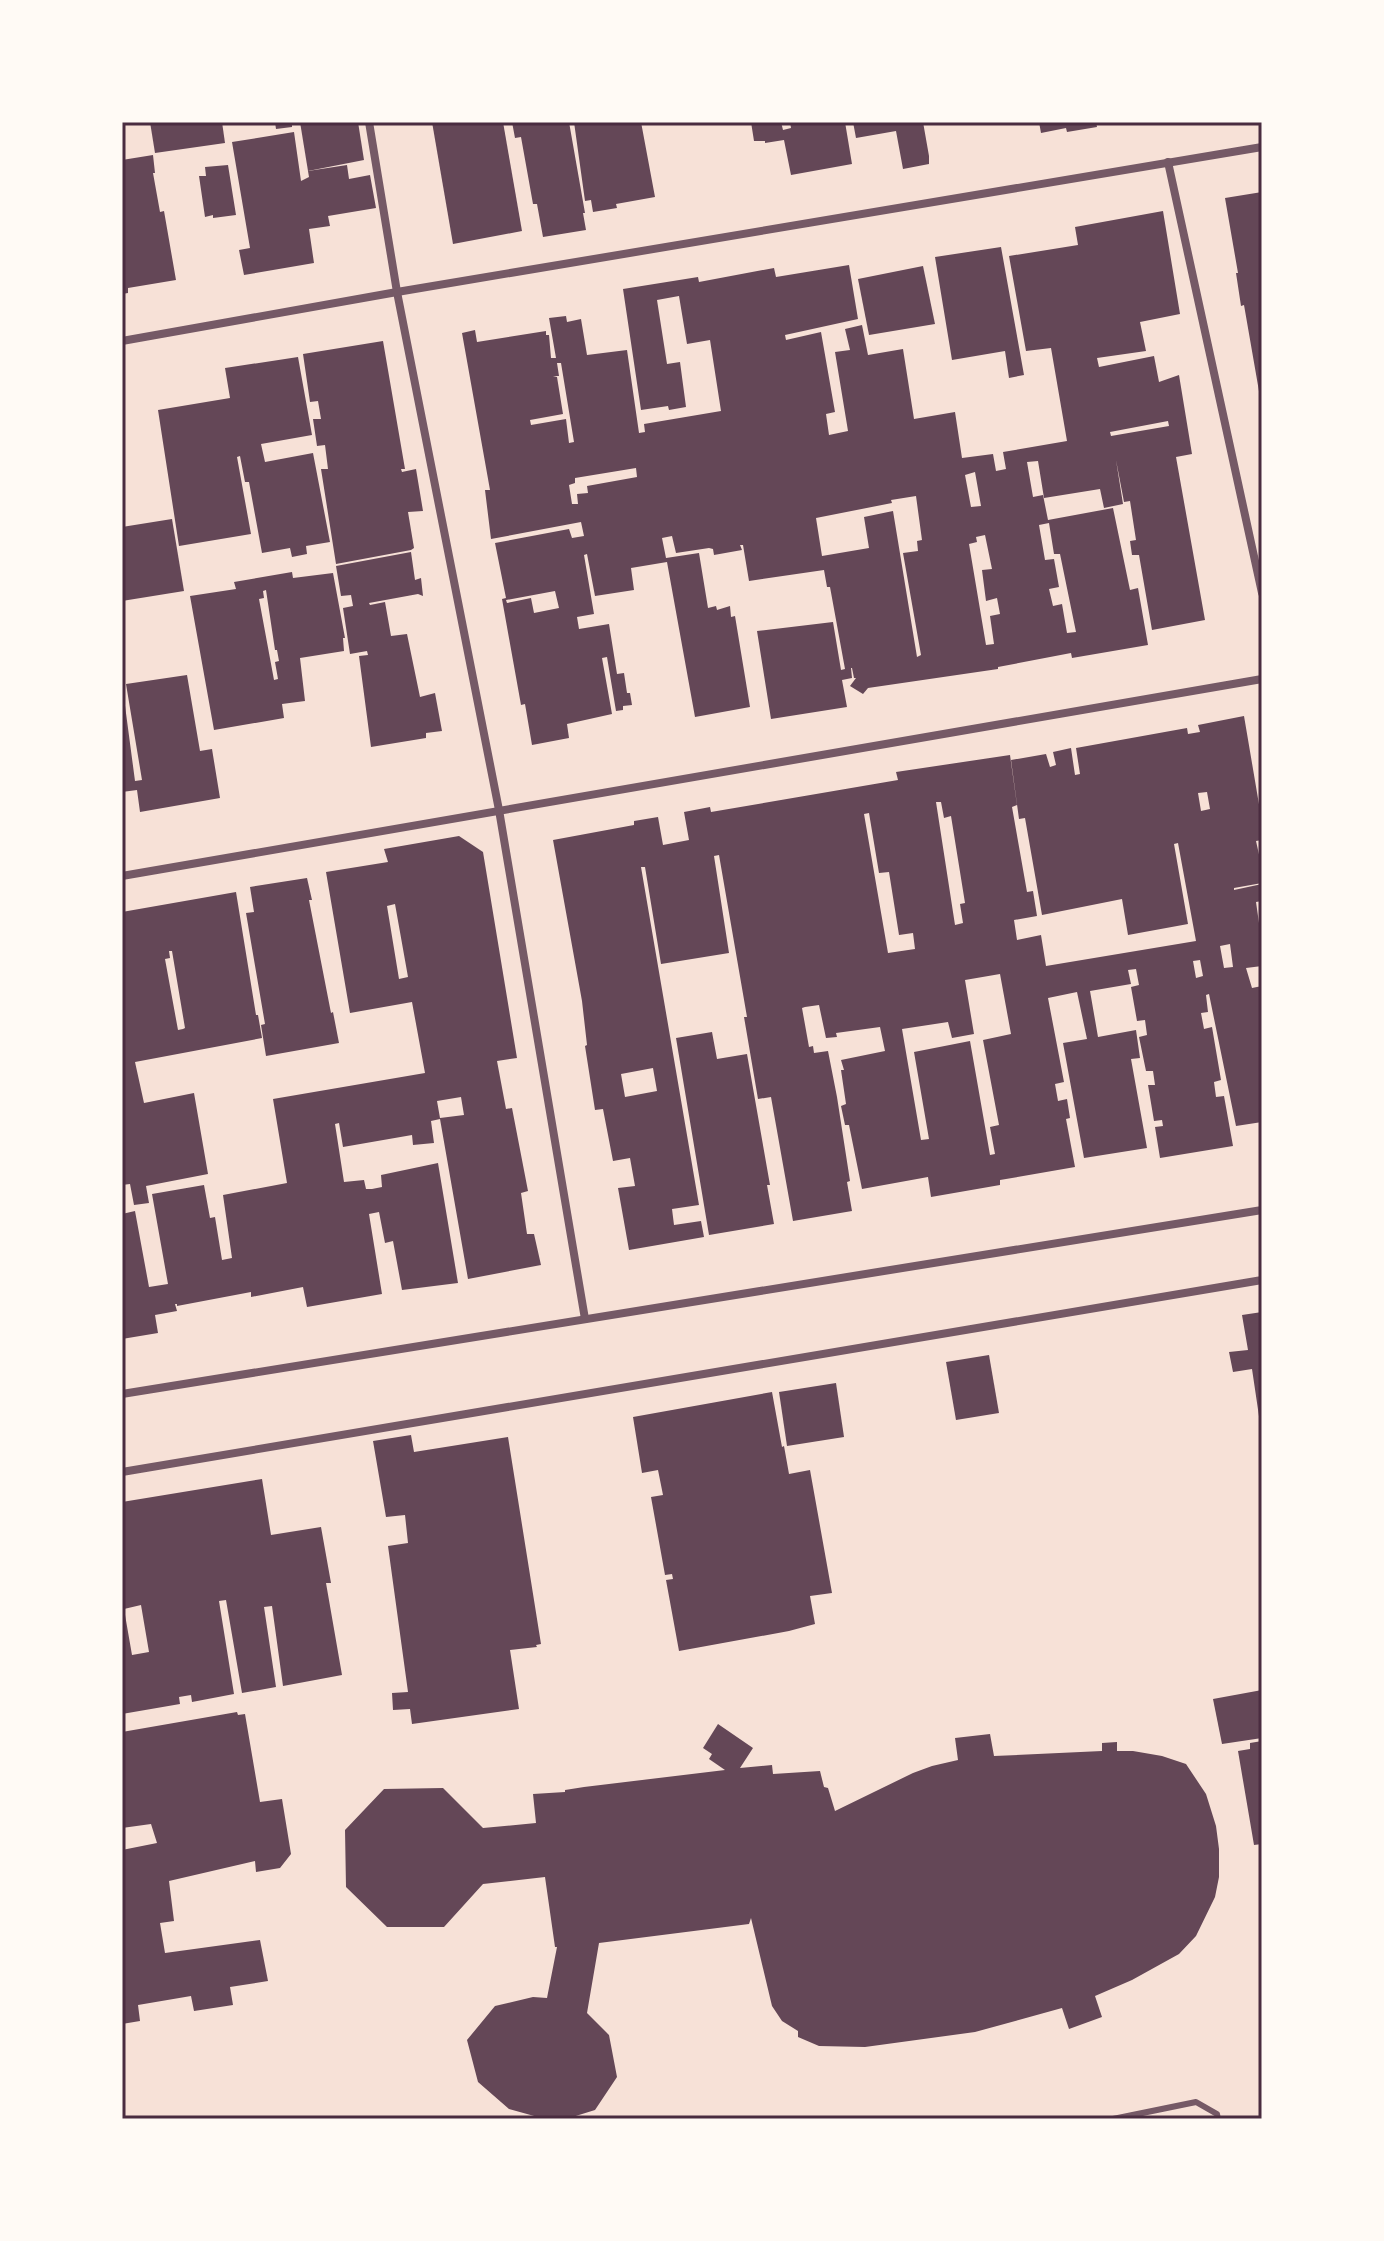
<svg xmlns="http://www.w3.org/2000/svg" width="1384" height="2241" font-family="'Alegreya Sans',sans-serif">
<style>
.building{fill:#644757;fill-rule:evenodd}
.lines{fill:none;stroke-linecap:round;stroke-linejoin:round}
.service{stroke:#755966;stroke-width:6}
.minor{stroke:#755966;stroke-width:8}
.neatline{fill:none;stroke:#4a2c40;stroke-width:3}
</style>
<rect width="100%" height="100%" fill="#f7e1d7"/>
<g class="building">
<path d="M150,122H222L225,143L155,153Z"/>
<path d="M275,122H292V127L276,129Z"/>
<path d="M300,122H358L364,160L308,171Z"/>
<path d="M432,122H503L522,231L453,244Z"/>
<path d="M512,122H569L585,213H583L586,230L543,237L537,204H533L521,137L515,138Z"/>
<path d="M574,122H641L655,197L616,204L617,208L593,212L591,200L585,201Z"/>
<path d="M751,122H781L783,130L791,128L790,122H845L852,164L791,175L784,140L765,143V141H754Z"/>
<path d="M853,122H923L929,156V164L903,169L896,131L856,138Z"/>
<path d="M1039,122H1096L1097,127L1067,132L1066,128L1041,133Z"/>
<path d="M294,132L301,181L309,177L308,171L347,165L349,179L370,175L376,208L328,216L330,226L309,229L314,263L244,275L239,250L250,248L232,142Z"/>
<path d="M153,155L155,173H153L160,212L164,211L176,280L128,288V293L122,294V160Z"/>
<path d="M228,165L236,215L213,218V215L205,217L199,176H206L205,167Z"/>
<path d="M1262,192V397H1260L1244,305L1241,306L1236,273H1238L1225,198Z"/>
<path d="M1163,211L1180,314L1140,322L1146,351L1097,358L1099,367L1154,356L1159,382L1179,375L1192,454L1176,457L1205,620L1152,630L1139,555H1132L1130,541L1136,540L1130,501L1124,502L1116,460L1123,504L1104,508L1100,489L1044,498L1038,461L1027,462L1033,497L1043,495L1048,520L1113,508L1130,590L1138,588L1148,645L1072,658L1071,653L998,667V669L868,688L863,694L850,686L856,678H854L852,668H851L852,678L842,680L847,707L771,719L757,631L833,622L841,670L845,669L830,587H827L824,570L749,581L743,545H740L742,550L714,555L713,549L709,548L676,553L672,536L662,538L666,558L699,553L708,608L716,606L717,610L730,606L731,617L735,616L750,707L695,717L667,562L631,568L634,590L595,596L587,554L584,555L594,614L577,617L579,629L609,624L617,674L624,673L627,693H630L632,705L623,706V710L616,711L607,657L602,658L612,714L567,724L569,738L532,745L525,704L521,705L502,599L506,598L495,543L569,529L572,538L584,536L581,522L491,539L485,490H490L462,333L475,330L477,342L546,331V335H549L551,358H556L549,318L566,316L567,322L581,319L587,355L627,350L639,433L645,432L644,424L721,411L710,340L687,344L679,296L657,300L667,364L680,362L686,407L669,410L668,406L641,410L623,289L698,277L699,282L774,268L776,277L849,265L858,319L785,335L786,340L821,332L835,412L826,414L829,435L848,431L835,352L850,350L845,329L862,325L868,355L903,349L914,419L955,412L962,458L993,454L996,471L1006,469L1003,452L1067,441L1051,348L1026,351L1009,256L1078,245L1075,227ZM557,363H561L574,442L569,443L566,419L531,425L530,420L563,414L557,377L553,376H559ZM1168,421L1169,426L1111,436L1110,432ZM636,468L637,477L587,486L588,493L577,494L578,504H572L569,485L575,483V478ZM975,472L981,506L971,507L965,475ZM916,496L922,540L917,541L918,551L903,553L921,655L917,657L893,511L864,517L869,548L822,556L816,518L892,503L891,500ZM1049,523L1054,554H1060L1076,632L1067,633L1062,604L1053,606L1049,589L1059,587L1054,559L1045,560L1039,525ZM985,535L992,569L982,570L986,601L997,598L1000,614L990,616L994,644L986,645L969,544L977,542L976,537ZM555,591L559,608L534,613L531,598L507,603L506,600Z"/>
<path d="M1001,247L1024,375L1009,378L1005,351L952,360L935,257Z"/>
<path d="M923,266L935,324L869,335L858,279Z"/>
<path d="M383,341L405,469H401L402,472L416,469L423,511L408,512L414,548L411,550L336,564L321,469H328L325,445L317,446L313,419H321L318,401L310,402L303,354Z"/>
<path d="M298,357L312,435L261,444L265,462L313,453L330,542L306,546L307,554L292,557L290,548L262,553L249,482H245L240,456L237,457L251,534L179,546L158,410L230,398L225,368Z"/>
<path d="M172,519L184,591L122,601V527Z"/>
<path d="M411,552L415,580L421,578L423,596L418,594L369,603L370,605L385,602L391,636L407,634L420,697L435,693L442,731L426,733V738L371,747L359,656L368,655L367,651L350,654L343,608L353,606L351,595L341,596L336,566Z"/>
<path d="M292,572L293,578L333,573L345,638H343L344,651L300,658L305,701L282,704L284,718L214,730L190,596L236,589L234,582ZM266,590L275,650H277L279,661L275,662L278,679L274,680L259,599L264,598L263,591Z"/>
<path d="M187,675L200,751L212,749L220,798L140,812L137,790L122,792V698H124L135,781L142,780L126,684Z"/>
<path d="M1244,716L1262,822V840L1256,841L1262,868V883L1234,888V890L1262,884V901L1256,902L1260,930H1262V966L1246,968L1252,988L1262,986V1122L1236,1126L1209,994L1206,995L1208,1012L1201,1013L1204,1029L1212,1027L1221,1080L1214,1082L1216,1097L1224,1096L1233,1146L1160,1158L1155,1127L1163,1126L1162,1120L1154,1121L1148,1085H1155L1153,1071H1146L1139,1037L1147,1035L1145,1020L1137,1021L1131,987L1139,985L1136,969L1128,970L1131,984L1090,991L1098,1037L1136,1030L1140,1058L1131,1059L1147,1148L1084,1158L1063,1043L1087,1039L1077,992L1048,998L1064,1082L1055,1084L1058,1101L1067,1099L1070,1118L1066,1119L1075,1167L1000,1180V1185L931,1197L928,1177L862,1189L849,1125H845L841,1106L846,1104L841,1070H844L841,1060L885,1051L880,1027L836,1033L837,1037L826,1038L819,1005L805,1007L802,1008L809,1047L813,1046L814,1053L828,1051L837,1097L850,1181L847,1182L852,1211L793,1221L771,1097L758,1099L744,1017H747L719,855L714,856L729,953L661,964L645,867H641L699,1205L672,1209L674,1225L701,1221L704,1237L629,1250L618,1188L635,1186L630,1158L613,1161L603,1109L595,1110L585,1046L587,1045L582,1001L553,840L634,825V821L658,817L663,845L689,840L684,812L710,807L711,812L898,780L896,772L1010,755L1017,805L1012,807L1027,892L1033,891L1037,916L1014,920L1017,940L1041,935L1046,966L1196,941L1178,843L1174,844L1188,924L1128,935L1122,899L1042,915L1025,818L1019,819L1011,760L1046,754L1050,767L1056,765L1053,752L1071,748L1075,775L1080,774L1076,748L1187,728L1188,734L1200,732L1198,725ZM1207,792L1210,809L1201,811L1198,793ZM936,802H941L944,818L951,816L965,903L960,904L963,923L955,925ZM869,813L879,873L889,872L899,935L913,933L915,949L888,953L864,814ZM1230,944L1233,967L1224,968L1220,946ZM1200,960L1203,976L1196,978L1193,961ZM1000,974L1011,1034L983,1040L999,1125L990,1127L995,1154L990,1155L970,1041L914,1052L929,1139L921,1140L902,1029L948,1022L952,1038L974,1034L965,980ZM653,1068L657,1091L625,1097L621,1074Z"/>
<path d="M459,836L483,852L517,1058L497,1061L506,1109L512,1108L528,1191L521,1193L527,1234H534L541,1265L468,1279L440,1119L431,1121L434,1143L413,1145L412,1135L343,1147L339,1123L335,1124L344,1182L364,1180L366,1189H372L382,1187L381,1175L438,1163L458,1283L402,1290L393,1241L385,1243L379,1212L369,1214L382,1294L307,1307L303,1287L251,1297V1292L177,1306V1304H175L177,1311L155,1315L158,1333L122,1339V1214L135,1211L149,1287L168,1284L152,1194L204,1185L210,1218L215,1217L222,1260L232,1258L223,1195L287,1183L273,1099L425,1073L412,1002L350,1013L326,872L388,862L384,849ZM395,904L408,977L399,979L387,906ZM461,1097L464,1115L440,1118L437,1101Z"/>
<path d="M307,878L312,900H309L331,1013L333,1012L339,1043L266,1056L261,1025L265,1024L246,913L254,912L250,887Z"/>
<path d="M236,892L256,1015H258L262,1038L135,1062L144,1103L194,1093L208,1174L146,1186L149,1203L134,1205L130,1184L122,1185V912ZM169,951H172L185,1028L183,1029L178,1030L165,959L170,958Z"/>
<path d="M712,1032L717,1059L747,1054L770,1185H767L774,1224L709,1235L676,1038Z"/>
<path d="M1262,1312V1422L1260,1423L1252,1369L1233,1372L1229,1352L1248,1350L1242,1315Z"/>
<path d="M989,1355L999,1413L956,1420L946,1362Z"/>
<path d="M836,1383L844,1437L787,1446L779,1392Z"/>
<path d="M772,1392L782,1447L784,1446L789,1474L810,1470L832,1593L810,1596L815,1624L789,1631L679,1651L666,1580L673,1579L672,1574L665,1575L651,1497L663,1495L658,1470L642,1473L633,1417Z"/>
<path d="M411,1435L414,1452L508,1437L541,1644L536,1645L537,1647L510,1650L519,1709L412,1724L410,1709L393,1710L392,1693L408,1692L388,1546L408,1543L405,1515L386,1517L373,1441Z"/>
<path d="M262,1479L271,1535L321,1527L331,1583H326L342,1675L283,1686L272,1606L264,1607L276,1687L242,1693L226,1600L219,1601L234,1694L192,1702L191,1695L179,1697L180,1704L122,1714V1502ZM141,1605L149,1652L132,1655L124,1609Z"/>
<path d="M1262,1690V1738L1222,1744L1213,1699Z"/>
<path d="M237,1712L238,1715L245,1714L260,1802L282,1799L291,1854L280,1868L256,1872L255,1861L169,1881L174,1921L160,1923L165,1953L260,1940L268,1981L230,1987L233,2005L194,2011L191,1996L138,2005L140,2021L122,2024V1850L157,1843L151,1824L122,1828V1732Z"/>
<path d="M718,1724L753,1748L740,1768L772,1765L773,1774L820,1771L824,1787L828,1788L835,1811L913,1773L932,1766L958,1760L955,1738L990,1734L994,1756L1102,1751V1743L1117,1742V1751H1133L1162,1756L1186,1764L1206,1794L1216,1826L1219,1849V1877L1215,1897L1196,1936L1179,1954L1132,1980L1095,1996L1102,2017L1069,2029L1062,2008L975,2032L865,2047L819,2046L798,2037V2031L782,2021L772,2006L751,1918L749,1924L599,1943L587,2013L609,2035L617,2077L595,2110L566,2119H545L509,2109L478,2082L467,2040L495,2006L533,1997L547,1998L557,1947H555L545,1877L483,1884L444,1927H387L346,1887L345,1830L384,1789L443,1788L483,1828L536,1823L533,1794L565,1792V1790L584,1787L725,1770L709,1759L712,1754L703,1748Z"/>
<path d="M1262,1741V1844L1254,1845L1238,1751L1250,1749V1743Z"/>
</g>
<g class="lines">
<path class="service" d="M1113,2119L1196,2102L1217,2114L1218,2119"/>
<g class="minor">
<path d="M369,122L397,292L499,810L585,1319"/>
<path d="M1168,162L1262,593"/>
<path d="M122,341L397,292L1262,147"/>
<path d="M122,876L1262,679"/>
<path d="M122,1394L1262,1210"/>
<path d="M122,1472L1262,1280"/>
</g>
</g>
<rect width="1384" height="2241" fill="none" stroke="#fffaf5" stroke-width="248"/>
<rect x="124" y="124" width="1136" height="1993" class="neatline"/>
</svg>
